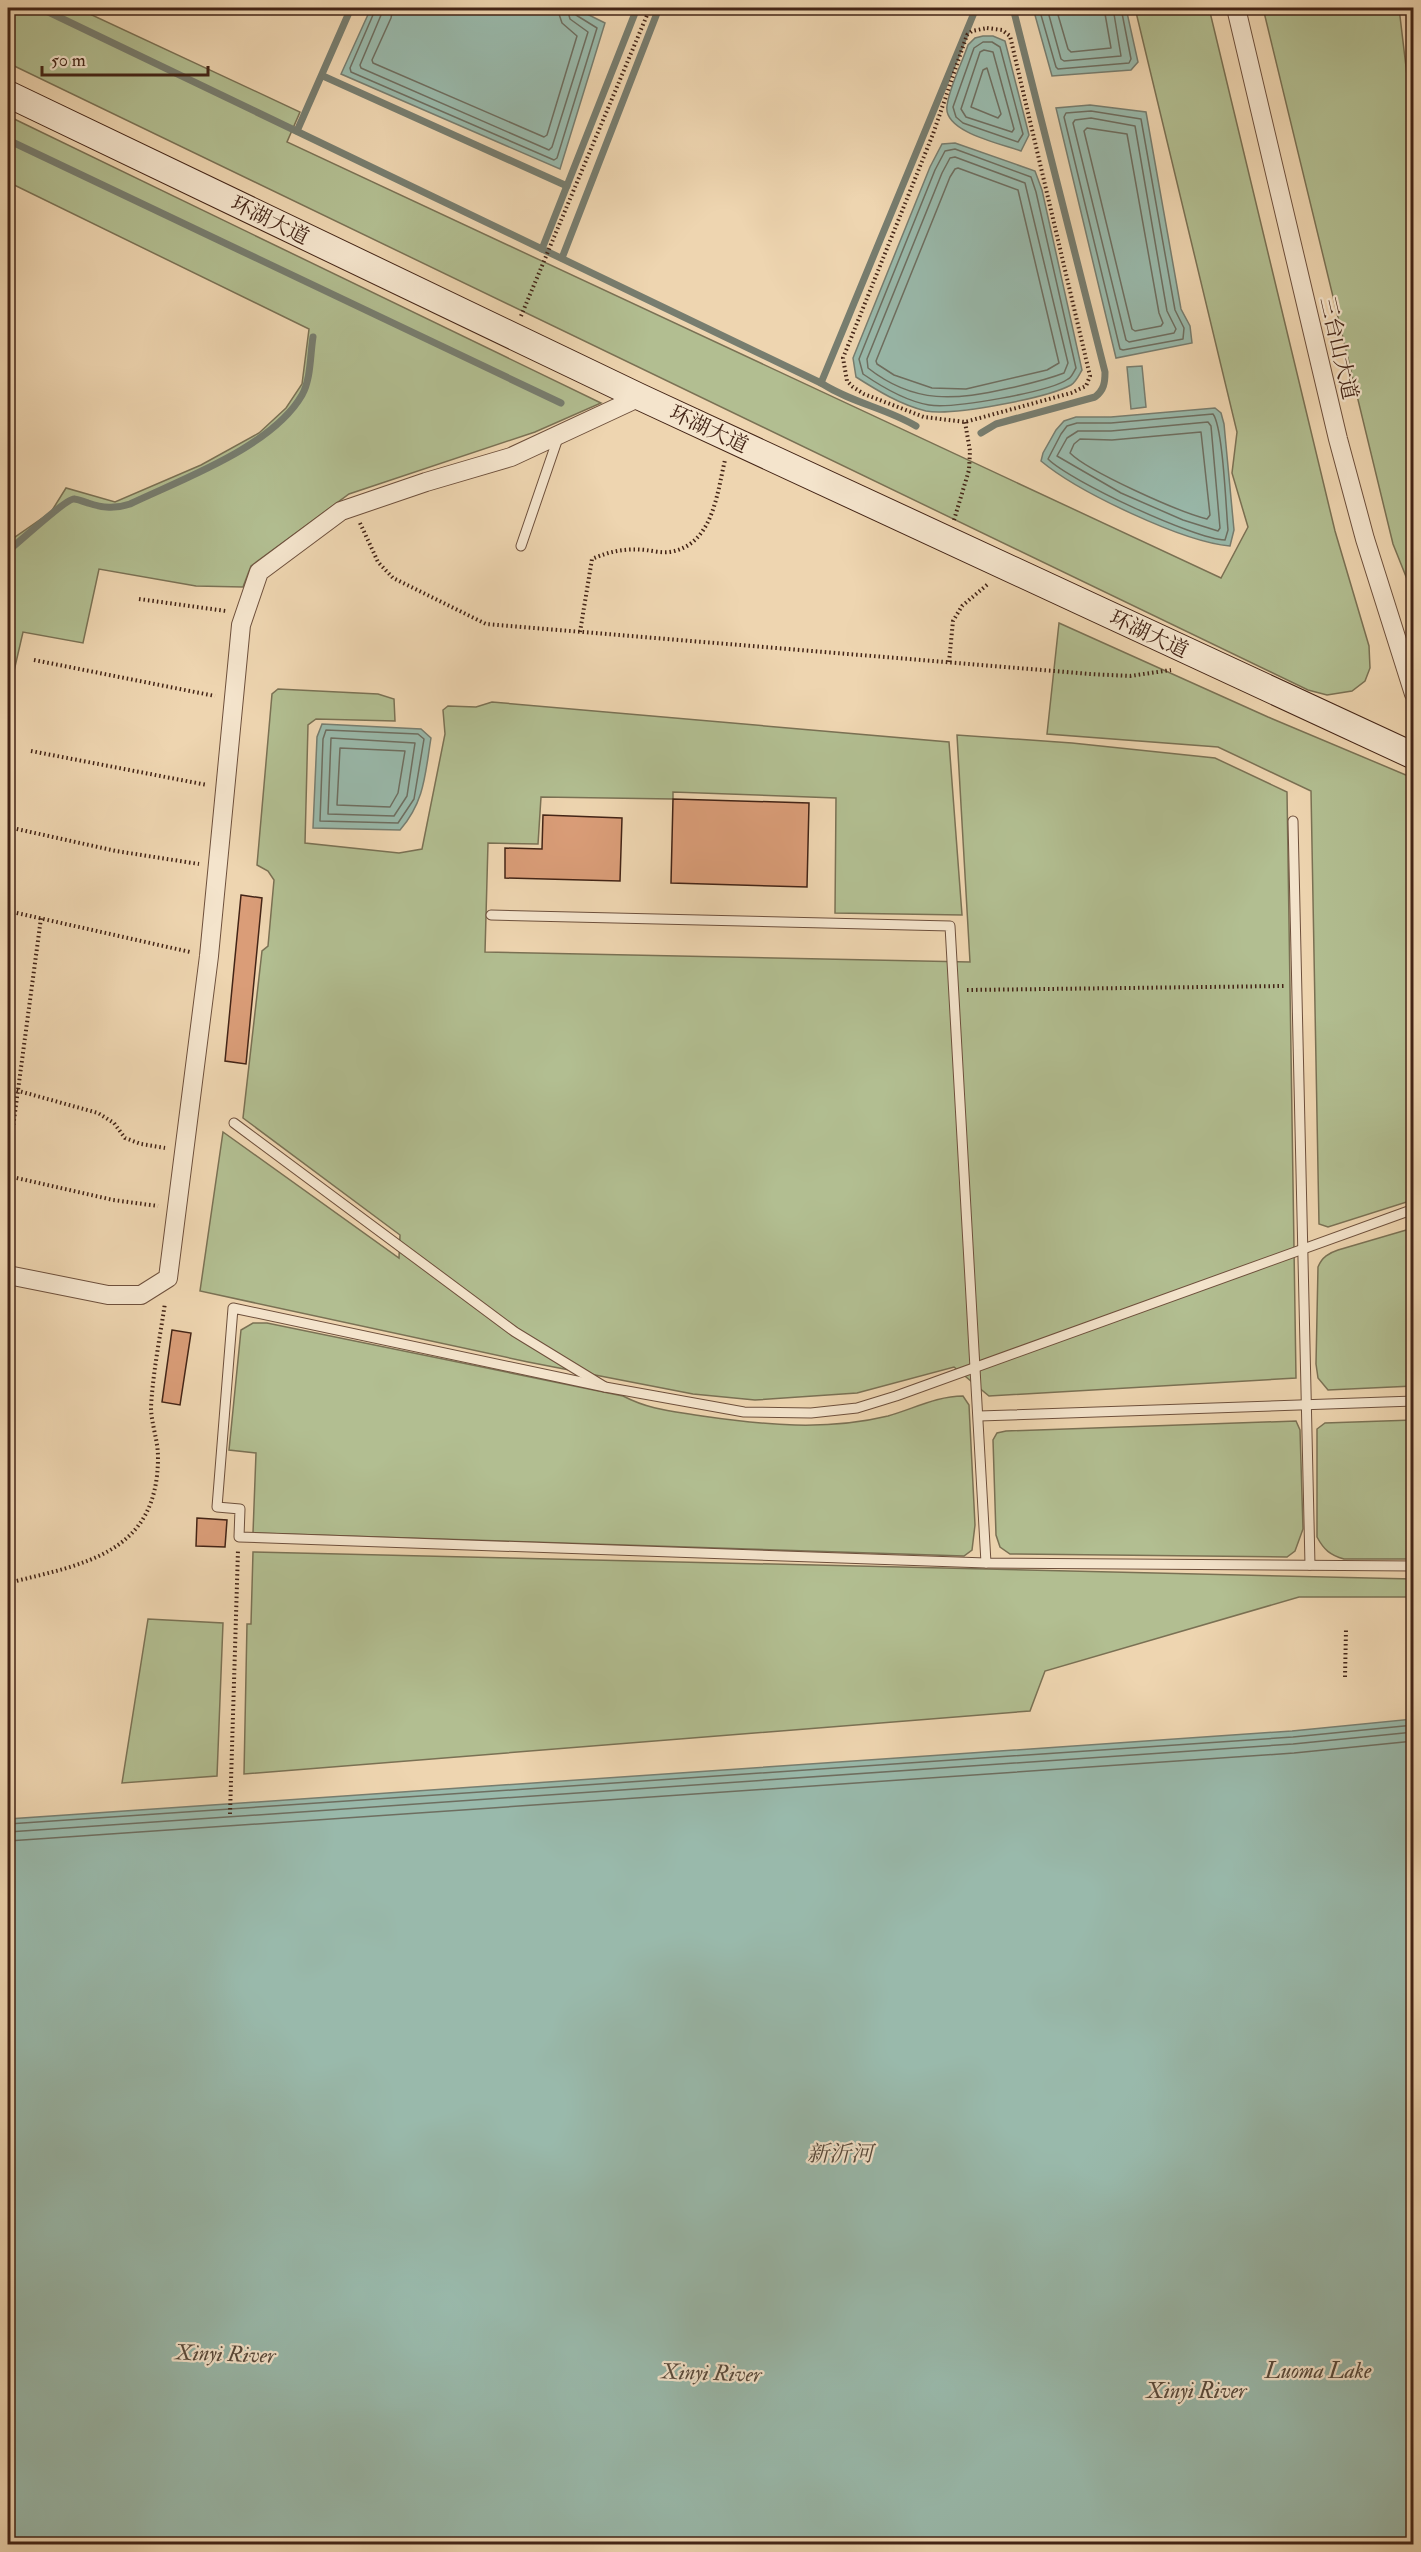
<svg xmlns="http://www.w3.org/2000/svg" width="1421" height="2552" font-family="'IM FELL Double Pica','Noto Serif SC',serif">
<style>
.green{fill:#b2be91;stroke:#7a7154;stroke-width:1.5}
.water{fill:#99b9ab;stroke:#777d6f;stroke-width:1.5}
.lines{fill:none;stroke-linecap:round;stroke-linejoin:round}
.shore{stroke:#6e6e60;stroke-width:1.5}
.stream{stroke:#777d6f;stroke-width:7}
.building{fill:#da9d78;stroke:#432416;stroke-width:1.5}
.service-casing{stroke:#6e503c;stroke-width:11}
.minor-casing{stroke:#6e503c;stroke-width:20}
.secondary-casing{stroke:#432416;stroke-width:28}
.path{stroke:#432416;stroke-width:4;stroke-dasharray:1.5 3;stroke-linecap:butt}
.service{stroke:#f4e4cc;stroke-width:9}
.minor{stroke:#f4e4cc;stroke-width:18}
.secondary{stroke:#f4e4cc;stroke-width:26}
.labels{text-anchor:middle;stroke-width:4.5;stroke-linejoin:round;paint-order:stroke}
.street-label{font-size:21px;fill:#432416;stroke:#f4e4cc}
.water-label{font-size:22px;font-style:italic;fill:#58493b;stroke:#f4e4cc}
</style>
<rect width="100%" height="100%" fill="#eed5b0"/>
<filter id="stains"><feTurbulence type="fractalNoise" baseFrequency=".00333" numOctaves="4"/><feColorMatrix values="0 0 0 0 .2 0 0 0 0 .09 0 0 0 0 .02 0 0 0 .5 -.17"/></filter>
<radialGradient id="worn" r=".72"><stop offset=".6" stop-color="#630" stop-opacity="0"/><stop offset="1" stop-color="#630" stop-opacity=".3"/></radialGradient>
<g class="green">
<path d="M8,8H77L300,112L287,142L1221,578L1248,527L1232,473L1237,432L1135,8H1209L1335,531L1369,646L1370,668L1365,681L1352,691L1327,695L1308,690L8,63Z"/>
<path d="M1263,8H1399L1414,134L1413,594L1393,544Z"/>
<path d="M8,116L601,403L535,432L349,494L251,566L243,587L196,586L99,569L83,643L23,632L8,697V542L51,512L66,488L115,502L201,465L259,433L286,408L302,384L309,329L8,182Z"/>
<path d="M1059,623L1268,717L1413,778V1200L1328,1227L1319,1224L1311,791L1218,747L1047,734Z"/>
<path d="M278,689L378,694L394,699L395,721L316,719L308,725L305,843L399,853L422,849L445,734L443,710L448,706L476,707L492,702L949,742L962,915L835,913L836,798L673,792V799L541,797L538,844L488,843L485,952L970,962L957,735L1072,743L1215,758L1287,792L1296,1378L989,1396L954,1367L857,1393L755,1400L693,1394L528,1362L200,1291L223,1132L399,1258L400,1235L243,1118L262,951L268,946L274,880L268,871L257,865L272,694Z"/>
<path d="M1413,1228V1386L1328,1390L1318,1378L1316,1364L1318,1267C1322,1257 1329,1253 1338,1250Z"/>
<path d="M253,1323H267L623,1396C650,1410 672,1411 702,1416C764,1425 826,1431 888,1416C913,1409 937,1396 963,1396L969,1405L975,1525L972,1550L964,1556L253,1533L256,1453L229,1450L241,1330Z"/>
<path d="M1413,1420V1559H1344C1330,1555 1324,1550 1317,1537V1429L1325,1423Z"/>
<path d="M1296,1421L1300,1430L1303,1529L1295,1551L1287,1557L1010,1554L1000,1547L996,1535L993,1440L997,1433L1006,1431Z"/>
<path d="M253,1552L1413,1579L1414,1597H1299L1045,1671L1030,1711L244,1774L247,1624H251Z"/>
<path d="M148,1619L223,1623L217,1776L122,1783Z"/>
</g>
<g class="water">
<path d="M371,8H575L605,23L560,169L341,74Z"/>
<path d="M1033,8H1126L1138,62L1131,70L1052,76Z"/>
<path d="M983,36H993L1005,41L1029,135L1021,151C1002,144 943,132 947,106C949,88 962,63 968,45L975,38Z"/>
<path d="M1090,105L1146,112L1181,309L1190,326L1192,343L1116,358L1056,108Z"/>
<path d="M955,143L1035,171L1042,190L1082,370C1079,375 1076,382 1071,385C1047,398 953,416 926,411C901,405 878,391 856,377L853,358L930,167L942,144Z"/>
<path d="M1142,366L1146,407L1131,409L1127,367Z"/>
<path d="M1215,408L1221,413L1224,424L1234,530L1230,546C1183,542 1078,492 1041,461L1043,453L1056,430L1064,421L1076,417H1111Z"/>
<path d="M322,724L421,729L431,738C425,774 425,801 400,830L313,828L317,737Z"/>
<path d="M1413,1719V2544H8V1819L1292,1731Z"/>
</g>
<g class="lines">
<g class="shore">
<path d="M376,8L350,68L351,72L554,160L557,158L597,28L576,15L574,8"/>
<path d="M384,8L360,65L361,68L549,150L552,147L588,32L570,19L567,8"/>
<path d="M393,8L391,18L372,60L373,63L544,137L547,135L577,36L562,23L557,8"/>
<path d="M1039,8L1056,67L1058,69L1129,63L1131,59L1121,8"/>
<path d="M1047,8L1061,59L1064,61L1121,56L1113,8"/>
<path d="M1056,8L1068,49L1071,52L1111,48L1104,8"/>
<path d="M983,42H992L1000,47L1023,134L1018,142L963,123L956,117L953,107L974,48Z"/>
<path d="M984,50L993,52L1014,129L1012,132L966,117L961,109L980,52Z"/>
<path d="M987,68L1001,114L998,118L971,107L983,70Z"/>
<path d="M1091,111L1141,119L1175,310L1184,328L1183,339L1123,350L1120,349L1064,117L1066,113Z"/>
<path d="M1091,118L1135,126L1167,311L1176,329L1174,333L1129,342L1126,340L1073,123L1075,120Z"/>
<path d="M1087,128L1127,134L1159,313L1163,323L1161,326L1135,331L1132,329L1084,131Z"/>
<path d="M955,149L1031,177L1036,192L1076,368C1074,371 1072,377 1068,379C1050,392 952,409 929,405C905,401 882,387 863,374L859,359L935,170L945,151Z"/>
<path d="M955,157L1025,183L1068,363L1064,373C1046,380 1028,384 1010,388C956,400 915,405 868,368L867,359L942,173L950,158Z"/>
<path d="M958,168L1018,190L1059,363L1047,370L966,389L932,388L894,375L877,364L876,361L950,177L955,169Z"/>
<path d="M1213,414C1223,427 1226,509 1228,530L1225,540C1194,539 1070,481 1048,459L1061,434L1067,426L1077,423H1111Z"/>
<path d="M1208,422L1211,426L1220,528L1218,531L1183,520L1121,493L1057,456L1067,438L1078,431H1111Z"/>
<path d="M1201,432L1210,515L1207,519C1179,512 1089,472 1070,453L1074,444L1080,439L1112,440Z"/>
<path d="M326,730L418,734L424,739L414,799L398,823L320,821L323,739Z"/>
<path d="M331,738L415,743L407,796L394,816L328,814Z"/>
<path d="M340,748L405,751L398,793L390,807L337,805Z"/>
<path d="M8,1824L1293,1737L1414,1725"/>
<path d="M8,1832L1293,1744L1414,1732"/>
<path d="M8,1841L1294,1753L1414,1741"/>
</g>
<g class="stream">
<path d="M40,8L821,383C852,403 886,408 916,426"/>
<path d="M323,76L567,186"/>
<path d="M297,131L351,8"/>
<path d="M8,140L561,403"/>
<path d="M542,249L637,8"/>
<path d="M562,258L659,8"/>
<path d="M821,383L976,8"/>
<path d="M981,433L996,424L1095,397C1104,390 1105,383 1105,372L1013,8"/>
<path d="M8,551C18,543 67,498 74,499C78,499 84,502 88,503C103,508 115,509 130,504C182,479 272,447 302,395C311,379 310,356 313,337"/>
</g>
</g>
<g class="building">
<path d="M673,799L809,803L807,887L671,883Z"/>
<path d="M543,815L622,818L620,881L505,878V848L542,849Z"/>
<path d="M241,895L262,898L246,1064L225,1061Z"/>
<path d="M172,1330L191,1333L180,1405L162,1402Z"/>
<path d="M197,1518L227,1520L225,1547L196,1546Z"/>
</g>
<g class="lines">
<defs>
<g id="service">
<path d="M521,546L558,438"/>
<path d="M1293,821L1310,1565"/>
<path d="M491,915L950,926L986,1563"/>
<path d="M234,1123L515,1332L605,1387L744,1412L811,1413L857,1408L896,1396L1414,1209"/>
<path d="M605,1387L233,1308L217,1507L240,1509L239,1537L986,1563L1414,1566"/>
<path d="M979,1416L1414,1401"/>
</g>
<g id="minor">
<path d="M1236,8L1338,439L1365,539L1414,694"/>
<path d="M8,1275L108,1295H141L168,1278L209,956L241,625L259,572L341,511L426,482L511,457L640,397"/>
</g>
<path id="secondary" d="M8,94L640,397L1414,756"/>
</defs>
<use href="#service" class="service-casing"/>
<use href="#minor" class="minor-casing"/>
<use href="#secondary" class="secondary-casing"/>
<g class="path">
<path d="M987,28L1002,30L1010,36L1090,376L1086,386L1071,393L965,422L924,417L864,394L853,387L847,381L843,358L933,134L967,35L972,31Z"/>
<path d="M521,316L650,8"/>
<path d="M954,520L969,470L970,451L965,422"/>
<path d="M360,523L378,562L393,578L486,624L1090,674L1130,676L1171,670"/>
<path d="M139,599L226,611"/>
<path d="M580,632L592,559C610,551 626,548 646,550C653,551 662,553 669,552C713,546 717,493 725,460"/>
<path d="M34,660L215,696"/>
<path d="M949,662L953,621L962,606L988,584"/>
<path d="M31,751L207,785"/>
<path d="M8,827L116,851L199,864"/>
<path d="M8,911L190,952"/>
<path d="M967,990L1284,986"/>
<path d="M8,1088L98,1113L114,1123L125,1138L141,1144L165,1148"/>
<path d="M8,1165L41,918"/>
<path d="M8,1176L113,1200L158,1206"/>
<path d="M8,1583C84,1564 158,1554 158,1457C158,1440 151,1423 151,1407C153,1372 160,1337 165,1303"/>
<path d="M1345,1677L1346,1629"/>
<path d="M230,1814L238,1550"/>
</g>
<use href="#service" class="service"/>
<use href="#minor" class="minor"/>
<use href="#secondary" class="secondary"/>
</g>
<g class="labels">
<g class="street-label">
<text transform="translate(270 220) rotate(26)" y="7">环湖大道</text>
<text transform="translate(1339 348) rotate(77)" y="7">三台山大道</text>
<text transform="translate(709 429) rotate(25)" y="7">环湖大道</text>
<text transform="translate(1149 634) rotate(25)" y="7">环湖大道</text>
</g>
<g class="water-label">
<text x="840" y="2161">新沂河</text>
<text transform="translate(225 2353) rotate(2)" y="8">Xinyi River</text>
<text x="1318" y="2378">Luoma Lake</text>
<text transform="translate(711 2372) rotate(2)" y="8">Xinyi River</text>
<text x="1196" y="2398">Xinyi River</text>
</g>
</g>
<rect width="1421" height="2552" fill="none" stroke="#eed5b0" stroke-width="30"/>
<rect x="9" y="9" width="1403" height="2534" fill="none" stroke="#432416" stroke-width="3"/>
<rect x="15" y="15" width="1391" height="2522" fill="none" stroke="#432416" stroke-width="1.5"/>
<path d="M42 66v9h166v-9" fill="none" stroke="#432416" stroke-width="3"/>
<text x="51" y="66" font-size="18" fill="#432416" stroke="#f4e4cc" stroke-width="4.5" paint-order="stroke">50 m</text>
<rect width="100%" height="100%" filter="url(#stains)"/>
<rect width="100%" height="100%" fill="url(#worn)"/>
</svg>
